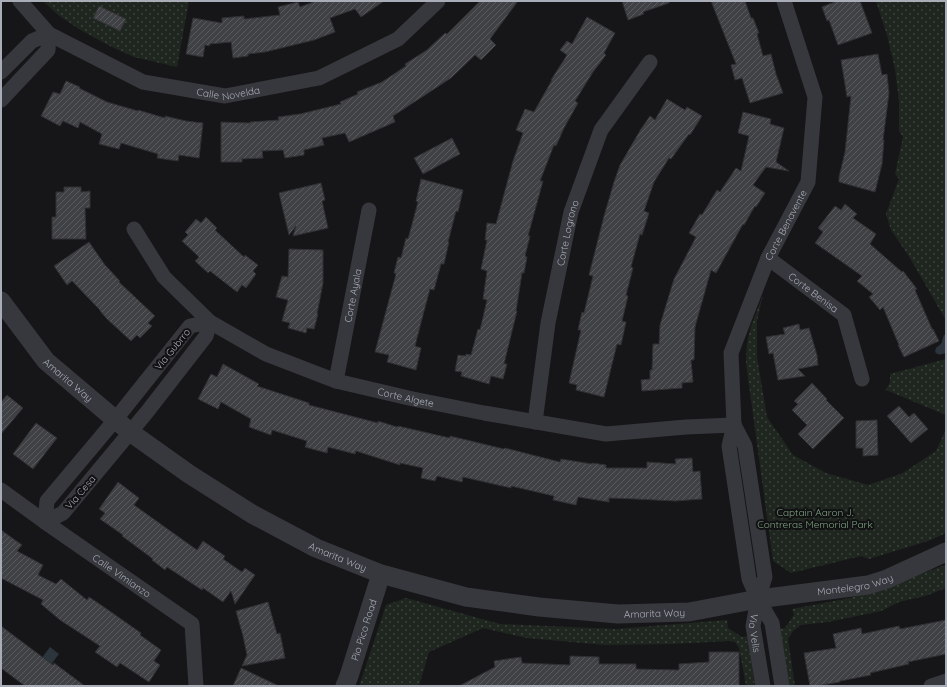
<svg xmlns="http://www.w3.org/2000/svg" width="947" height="687" font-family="Quicksand,sans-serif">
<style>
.grass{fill:url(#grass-dots)}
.water{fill:#2c353c}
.building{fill:url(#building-hatch);stroke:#303034}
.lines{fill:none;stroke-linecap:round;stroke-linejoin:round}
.minor{stroke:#37383d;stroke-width:15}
.tertiary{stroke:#37383d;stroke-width:19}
.labels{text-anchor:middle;stroke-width:4;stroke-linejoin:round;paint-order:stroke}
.street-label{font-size:10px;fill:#a8adb8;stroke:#111113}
.park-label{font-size:10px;fill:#7fa381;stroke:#111113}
</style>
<defs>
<pattern id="grass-dots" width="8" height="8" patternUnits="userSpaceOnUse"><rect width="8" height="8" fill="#1e261f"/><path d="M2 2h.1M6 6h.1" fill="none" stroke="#3c433d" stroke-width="1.8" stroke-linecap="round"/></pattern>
<pattern id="building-hatch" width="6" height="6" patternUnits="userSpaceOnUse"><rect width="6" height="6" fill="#404145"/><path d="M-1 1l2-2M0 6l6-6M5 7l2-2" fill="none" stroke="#595a5e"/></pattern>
</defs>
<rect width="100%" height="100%" fill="#161618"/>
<g class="grass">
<path d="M43,1H189L177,67L134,57L110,46L79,29L58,15Z"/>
<path d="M876,1H946V321L944,317L910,258L891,230L886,214L899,179L895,174L903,137L899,131V101L895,69L887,35Z"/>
<path d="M763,295L757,321V357L767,417L793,455L826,473L868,485L903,473L936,451L946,429V533L931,540L869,559L861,556L791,573L773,561L746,363L747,343L751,326Z"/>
<path d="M946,359V415L886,390L890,382V374Z"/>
<path d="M946,565V588L925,596L899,602L881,611L828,622L801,625L793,631L788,639L795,686H788L778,629L785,628L794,615L792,609L850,598Z"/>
<path d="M406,598L500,624L616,629L727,620L728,628L742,637L748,636L755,686H746L739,648L735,642L729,641L672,644L605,645L527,638L483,628L429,652L419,686H359L386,605Z"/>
</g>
<g class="water">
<path d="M944,335H946V353C941,354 939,356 935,352L936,348C945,341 940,344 944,335Z"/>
<path d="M50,647L59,654L50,666L41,659Z"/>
</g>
<g class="building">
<path d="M316,1H384L361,17L355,9L330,18L335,32L314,40L265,52L248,54V56L233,58L231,42L210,44L209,46L205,45L203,57L186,54L193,18L222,23V18L244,16V19L280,15L278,7L298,2L300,7Z"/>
<path d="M480,1H518L490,39L496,45L481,60L475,55L451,78L393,116L395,122L349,142L345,133L322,138L324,145L304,150V155L285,158L283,150L262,151L263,158L242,159V162H221V122L250,123V122L279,120L278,117L300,114L341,104L340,102L358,94L357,92L382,82L406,66L405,64L427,50L445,33L447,34Z"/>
<path d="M622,1H669V3L643,12L644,14L628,20Z"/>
<path d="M711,1H745L751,18H753L759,33L757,34L763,56L771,54L776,74L783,93L750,103L742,78L735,80L731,65L736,64Z"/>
<path d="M837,1H860L872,33L838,45L829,20L827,21L822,7Z"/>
<path d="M99,6L126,19L120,31L93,18Z"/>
<path d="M587,17L615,33L604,53L606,55L593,72L575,101L578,103L564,128L556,146L554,145L540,181H543L528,236H530L525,256L527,257L524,273H522L516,311H517L504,364H507L503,379L491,376L489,384L461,376L462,372L455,371L458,355L466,356V354L471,355L478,329L480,330L487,300L483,299L487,271L481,269L487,240H485L487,223L496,224L513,161L523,133L516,130L525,109L534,112L552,80H551L567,55L560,50L567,41L572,44Z"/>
<path d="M878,54L882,75L887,74L889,93L883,140H884L882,164L875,192L839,182V177L845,152L851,96L847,97L841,60Z"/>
<path d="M66,81L80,87L79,88L107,102L138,111V110L165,118V116L186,121L203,123L199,158L179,155L178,161L157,158L158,154L121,143L119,149L99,144L102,134L80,122L78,128L63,121L60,126L41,116L53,92L60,94Z"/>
<path d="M667,99L685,110L687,107L702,116L690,135L689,134L671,159L669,158L654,182L644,211L649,213L642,235L640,234L631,267L633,268L626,295L628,296L622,321L626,322L621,345L617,344L604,397L576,390L577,385L569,383L581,330H578L582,312L584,313L593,276L589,275L604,216L614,182L620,165L641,129L650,116L655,120Z"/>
<path d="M743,112L771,119L770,124L784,128L776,162L789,171L766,167L753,185L765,193L756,207L755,206L744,225L743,224L716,273L711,270L695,327L694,360H691L693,382L682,383V388L642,391L641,380L650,379V370H652L653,344H659L660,325L674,279L696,237L689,233L700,214L702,215L717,190L720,192L736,168L741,171L749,136L738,133Z"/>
<path d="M452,138L460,154L423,174L414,158Z"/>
<path d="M421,179L463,190L458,212L456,211L448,242H449L444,264H441L434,290L430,289L423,315L415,346L421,348L416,370L387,362L389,355L375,352L396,274L394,273L398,257L401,258L406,238L408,239L418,202L416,201Z"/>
<path d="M321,183L325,200L322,201L328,228L293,236L296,226L289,235L279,193Z"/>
<path d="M64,187H81V192L90,191V208H85L86,239H52V217H56V192H64Z"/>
<path d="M845,204L857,214L853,218L876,234L870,244L902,272L903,271L917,289L915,290L932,329H933L939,341L904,357L898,345H899L883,307L880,310L869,297L873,294L857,281L862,276L815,243L823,232L818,228L835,206L841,210Z"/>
<path d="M206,217L217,228L215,230L244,257L245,255L258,265L253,271L256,274L246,288L242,285L237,292L210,271L208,273L195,261L199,257L182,241L188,235L185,232L196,219L201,223Z"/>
<path d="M89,242L105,265L120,281L119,282L155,316L148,323L152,326L140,338L137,335L131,341L107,319L100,311V310L72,281L67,285L54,266Z"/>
<path d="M289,249L323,250V283L317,314H318L314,329L307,328L306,333L288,328L290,323L282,321L288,300L276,297L282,276L288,277Z"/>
<path d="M799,324L800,330L809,328L817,355L818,365L798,369L805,376L778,380L773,353L769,354L766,337L785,334L783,328Z"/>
<path d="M223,364L259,384L257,386L309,403V405L378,423V421L397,427L398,426L450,438V436L504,449L505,448L560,462L561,459L592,464V463L606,465V468H647V462L676,464L675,459L692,458L693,472L700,471L702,499L675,501L636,499L609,498V502L578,497L576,505L553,500L554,496L511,486V488L463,477L462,482L437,476L435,481L421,478L423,468L400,463V465L356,451L355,454L328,447L327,453L305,447L307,441L272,430L271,435L249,427L251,419L221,402L218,409L198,399L211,374L217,377Z"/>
<path d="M812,383L827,399L826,400L844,418L813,449L798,434L807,425L792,410L798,404L794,401Z"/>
<path d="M7,395L23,408L1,434V402Z"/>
<path d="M899,406L909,417L914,413L928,429L911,443L887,416Z"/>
<path d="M877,420L878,455L863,456V448H856V421Z"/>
<path d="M36,423L57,438L33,469L13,454Z"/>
<path d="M118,482L139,498L134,505L197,550L203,541L225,556L223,559L242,572L245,568L255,575L235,604L231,591L223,602L203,588L202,590L167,567L165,570L152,560L153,559L122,536L123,535L100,519L105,513L99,509Z"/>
<path d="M1,530L22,545L17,551L43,565L38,575L56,584L61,579L87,600L89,597L101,605L141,633L140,635L161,650L154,661L160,665L149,682L120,663L117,667L95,652L100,646L60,620L41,604L43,600L1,578Z"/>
<path d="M268,602L277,634L280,633L285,658L242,666L247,655L243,636L236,611Z"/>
<path d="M946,620V654L908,662L909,664L870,673L871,675L840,681V682L816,686H810L804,653L836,648L833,634L861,628L862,634L899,626L900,629Z"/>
<path d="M1,626L53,665L54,663L85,686H25L1,668Z"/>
<path d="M709,652H739V686H459L495,667L494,661L521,657L522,663L570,665V656L599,657V664H636V669L679,670V664L709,662Z"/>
<path d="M241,668L279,686H233Z"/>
</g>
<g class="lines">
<g class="minor">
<path id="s1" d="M20,1L49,34L143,82L225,96L319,78L398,39L438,1"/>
<path d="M1,72L32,41L49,34L48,50L1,100"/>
<path id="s2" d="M134,229L164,277L210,322L266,354L336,381L413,399L484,413L606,434L686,427L734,425"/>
<path id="s3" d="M768,258L844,315L862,379"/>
<path d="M210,322L206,336L147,412L63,513L45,522L47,501L115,420L190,326Z"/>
<path id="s4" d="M336,381L369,210"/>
<path id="s5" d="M535,422L548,323L571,212L601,130L650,62"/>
<path id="s6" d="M734,425L745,446L765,577L758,599L753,626L763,686"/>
<path id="s7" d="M1,490L45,522L192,624L196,686"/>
<path id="s8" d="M782,686L772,623L758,599L749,579L729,446L734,425L731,353L768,258L808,182L815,97L784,1"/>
<path d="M931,686L946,681"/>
</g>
<g class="tertiary">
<path id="s9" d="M1,301L46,361L130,432L189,474L252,514L316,548L381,574L466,597L539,607L618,614L689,612L758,599L868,585L887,579L946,552"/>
<path id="s10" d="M345,686L349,676L381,574"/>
</g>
</g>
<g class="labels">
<g class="street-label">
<text dy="4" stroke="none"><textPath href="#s1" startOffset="236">Calle Novelda</textPath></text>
<text dy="4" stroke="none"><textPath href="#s8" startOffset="481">Corte Benavente</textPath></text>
<text dy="4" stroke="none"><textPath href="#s5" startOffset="192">Corte Logrono</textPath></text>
<text dy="4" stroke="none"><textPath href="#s3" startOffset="57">Corte Benisa</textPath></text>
<text dy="4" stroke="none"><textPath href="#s4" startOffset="87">Corte Ayala</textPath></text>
<text transform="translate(172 349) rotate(-51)" y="4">Via Gubrro</text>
<text dy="4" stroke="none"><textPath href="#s9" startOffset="104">Amarita Way</textPath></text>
<text dy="4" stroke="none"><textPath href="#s2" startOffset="332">Corte Algete</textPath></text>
<text transform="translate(80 492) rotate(-50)" y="4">Via Cesa</text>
<text dy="4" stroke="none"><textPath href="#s9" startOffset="428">Amarita Way</textPath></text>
<text dy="4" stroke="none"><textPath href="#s7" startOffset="148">Calle Vimianzo</textPath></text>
<text dy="4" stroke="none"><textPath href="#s9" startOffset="955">Montelegro Way</textPath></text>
<text dy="4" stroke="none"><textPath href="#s9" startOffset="752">Amarita Way</textPath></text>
<text dy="4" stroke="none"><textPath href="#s10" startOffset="59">Pio Pico Road</textPath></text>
<text dy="4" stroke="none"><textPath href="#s6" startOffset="214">Via Velis</textPath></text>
</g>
<g class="park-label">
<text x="815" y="516">Captain Aaron J.<tspan x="815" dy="12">Contreras Memorial Park</tspan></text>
</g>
</g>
<rect width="947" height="687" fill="none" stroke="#a8adb8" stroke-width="4"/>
</svg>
